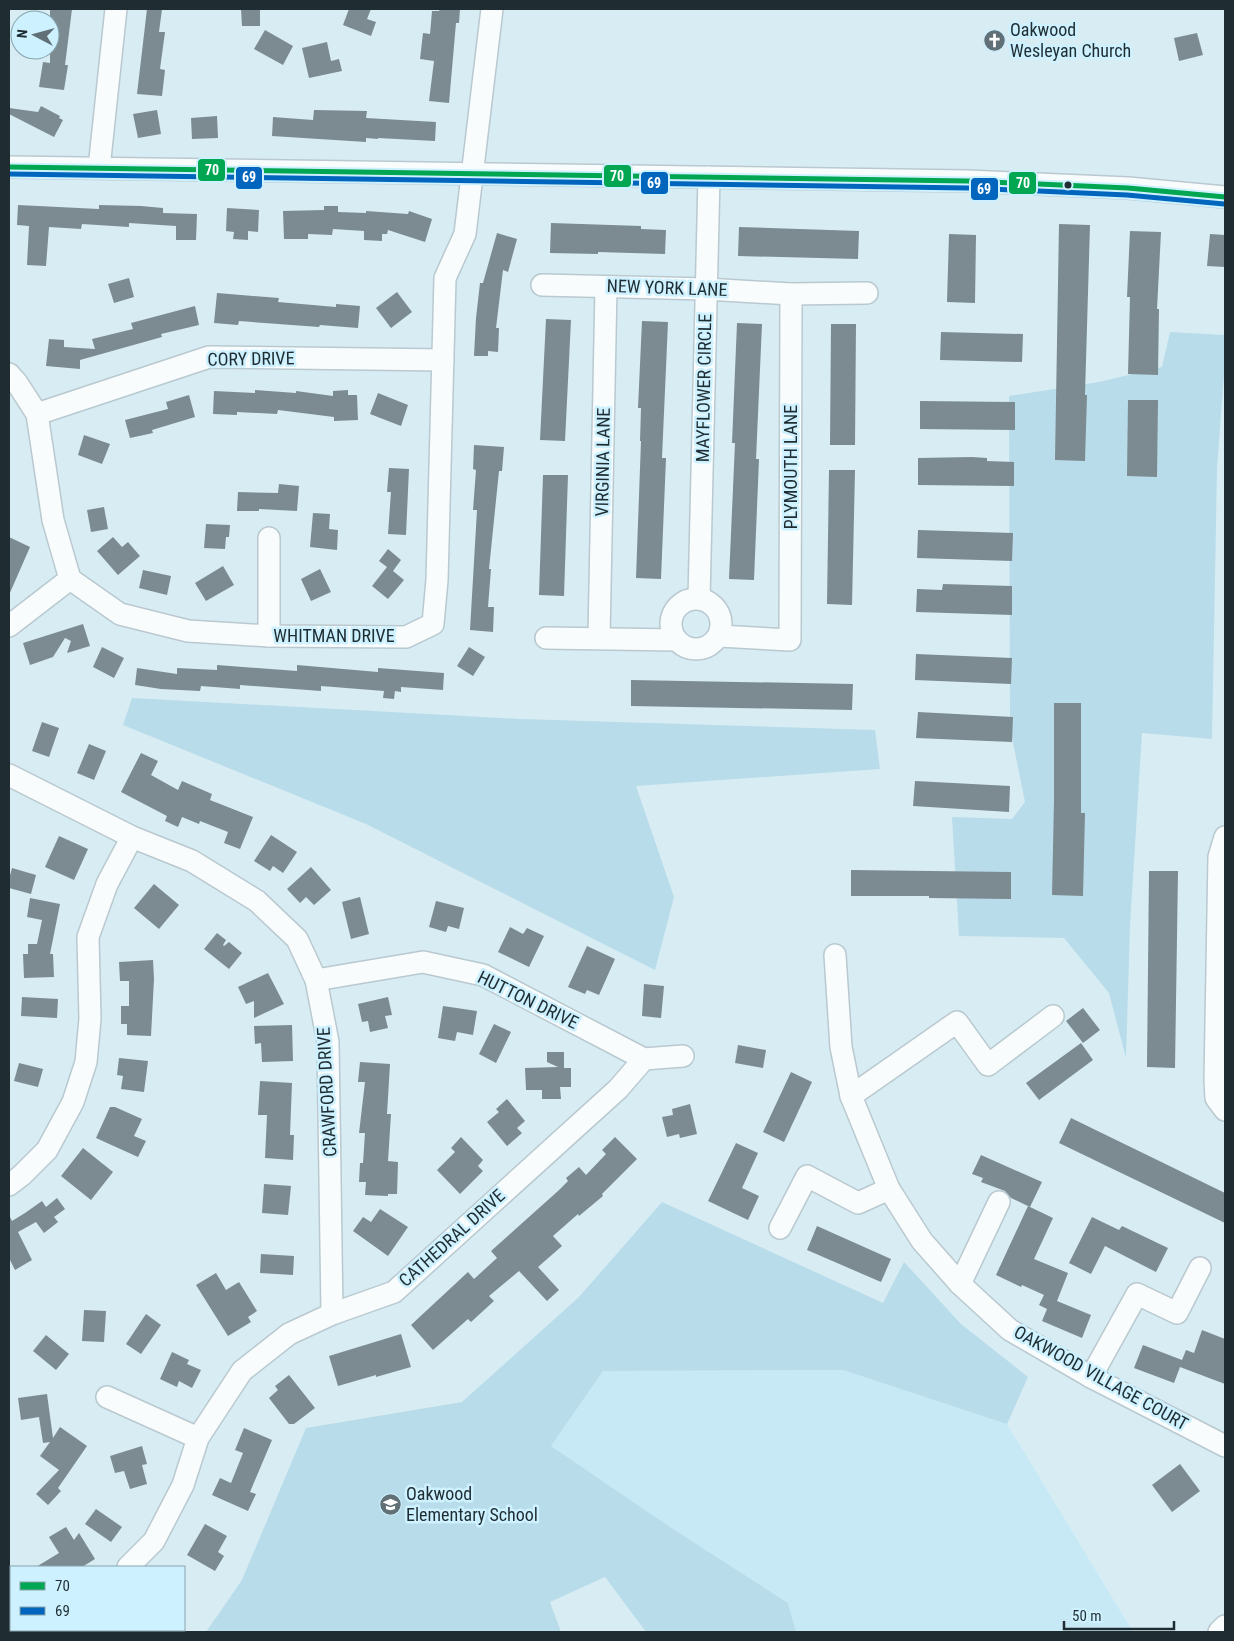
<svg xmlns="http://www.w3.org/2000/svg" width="1234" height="1641" font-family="'Roboto Condensed',sans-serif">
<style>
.built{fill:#c7e9f6}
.green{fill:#b8dce9}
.building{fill:#7c8b91}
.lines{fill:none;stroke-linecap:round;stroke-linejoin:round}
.minor-casing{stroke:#b9c9cf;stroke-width:24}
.minor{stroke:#f9fcfd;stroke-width:21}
.bus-1-casing{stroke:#cdf1ff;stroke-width:9}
.bus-2-casing{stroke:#cdf1ff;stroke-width:9}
.bus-1{stroke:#00a651;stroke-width:5}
.bus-2{stroke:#0065bd;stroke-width:5}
.bus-dot{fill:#1f2d32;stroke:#cdf1ff;stroke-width:2}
.labels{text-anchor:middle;stroke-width:5;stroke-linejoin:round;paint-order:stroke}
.poi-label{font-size:18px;fill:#1f2d32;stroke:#cdf1ff;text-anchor:start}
.street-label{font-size:18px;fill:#1f2d32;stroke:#cdf1ff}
.line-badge{stroke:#cdf1ff;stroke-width:2}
.badge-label{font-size:14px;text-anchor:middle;font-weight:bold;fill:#fff}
</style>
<rect width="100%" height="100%" fill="#d8ecf4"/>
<path class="built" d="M843,1370L1007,1424L1133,1632H796L788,1603L670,1527L551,1446L603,1371Z"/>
<g class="green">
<path d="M1170,332L1225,335V360L1217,469L1212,739L1142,733L1130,926L1126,1058L1109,993L1064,938L959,936L952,817L1012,819L1025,802L1010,728L1009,396L1099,382L1162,367Z"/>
<path d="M132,698L521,719L875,730L880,769L636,786L674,897L655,970L366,824L123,725Z"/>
<path d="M662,1202L883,1303L904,1262L961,1324L1028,1377L1007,1424L843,1370L603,1371L551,1446L670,1527L788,1603L796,1632H646L605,1577L550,1602L561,1632H206L242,1580L306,1428L462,1402L579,1297Z"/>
</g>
<g class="building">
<path d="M50,9H72L65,65H68L64,90L39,87L43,62L50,63Z"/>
<path d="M147,9H162L159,32H165L160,69L165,70L162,96L137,94Z"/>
<path d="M241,9H260V26H242Z"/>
<path d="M349,9H371L367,19L376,22L371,36L343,25Z"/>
<path d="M440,9H460L459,23H456L449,103L429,101L434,61L420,59L423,33L430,34L432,11H439Z"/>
<path d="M265,30L293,46L283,65L254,49Z"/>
<path d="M1197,33L1203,55L1179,61L1174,38Z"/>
<path d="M327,42L331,61L339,59L342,71L309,78L302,48Z"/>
<path d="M41,106L60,116L59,118L63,120L54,137L9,114V108L38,112Z"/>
<path d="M157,110L161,134L138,138L133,114Z"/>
<path d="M314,110L367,111L366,118L436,122L435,141L378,138V139L366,138V142L272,136L273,117L313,120Z"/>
<path d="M217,116L218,138L192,139L191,118Z"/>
<path d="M18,205L99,209V205L141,206L163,208V213L197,214L196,240H176V226L129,223V227L82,224L81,229L49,227L46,266L27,265L29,226L17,225Z"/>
<path d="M324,206H338V212L366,213V211L408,214L409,211L432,219L425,242L388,230L387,234H382V241L364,240V231L333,229L332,235L308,234V239H284L283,211L324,210Z"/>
<path d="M227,208L259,210L258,232L248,231V240L233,239L234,232L226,231Z"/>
<path d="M551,223L641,226V229L666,230L665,254L598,252V254L550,253Z"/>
<path d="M1059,224L1090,225L1085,395H1087L1085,461L1055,460Z"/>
<path d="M739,227L859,231L858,259L738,256Z"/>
<path d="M1130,231L1161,232L1157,309H1159L1158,375L1128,374L1130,297H1127Z"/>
<path d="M497,233L517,239L508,272L503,270L496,328H499L498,352L488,351V356H474L476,318L480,283H483Z"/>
<path d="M949,234L976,235L975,303L947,302Z"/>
<path d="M1210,234L1225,235V267L1207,266Z"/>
<path d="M129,278L134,297L114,303L108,284Z"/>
<path d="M397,292L412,312L391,328L376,308Z"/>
<path d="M217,293L279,298L278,302L336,307V304L360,306L358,328L320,325L319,327L239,321L238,325L214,323Z"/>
<path d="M195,306L199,325L161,334L162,337L80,360V369L46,366L49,339L64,340V347L95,349L92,339L133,329L131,323Z"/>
<path d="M546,319L571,320L565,441L540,440Z"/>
<path d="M642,321L668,322L662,458H666L661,579L636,578L641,441H640L641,408H638Z"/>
<path d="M737,323L762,324L756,459H759L754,580L729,579L735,443H732Z"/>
<path d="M831,324H856L855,445H830Z"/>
<path d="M941,332L1023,334L1022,362L940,360Z"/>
<path d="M255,390L296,393V391L333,396V391L348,390V395H357L358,420L334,421V417L278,410L277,414L237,412V415L213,414L214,391L255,393Z"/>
<path d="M378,393L408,405L401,426L370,414Z"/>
<path d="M189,395L195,417L152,430L153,433L130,438L125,420L168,409L166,402Z"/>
<path d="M1128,400H1158L1157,477L1127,476Z"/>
<path d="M920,401L1015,402V430L920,429Z"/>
<path d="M84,435L110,444L102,464L78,455Z"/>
<path d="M474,445L504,447L502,471H499L489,569H491L488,607H494L493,632L470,630L477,510H473L476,470L473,469Z"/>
<path d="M972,457L987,458V461L1014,462V486L918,485V458Z"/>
<path d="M389,468L409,469L406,535L388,534L391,492H387Z"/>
<path d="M829,470H855L852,605L827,604Z"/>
<path d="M543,475H568L564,596L539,595Z"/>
<path d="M279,484L299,486L297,511L259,509V511H237L238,492L278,493Z"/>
<path d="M104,507L108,529L91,532L87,510Z"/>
<path d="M313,513L330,514L329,529L338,530L337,550L310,547Z"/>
<path d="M206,524L230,525L229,537H226L225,549L204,548Z"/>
<path d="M918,530L1013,533L1012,561L917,558Z"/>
<path d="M9,537L30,547L9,595Z"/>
<path d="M113,537L122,547L128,542L140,556L118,575L97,551Z"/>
<path d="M388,549L401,560L393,571L404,580L388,599L372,586L387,567L379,561Z"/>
<path d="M223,566L234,585L206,601L195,583Z"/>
<path d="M320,569L331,592L311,601L301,579Z"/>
<path d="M143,570L171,576L167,595L139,588Z"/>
<path d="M943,584L1012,586V615L916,612L917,589L942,590Z"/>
<path d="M83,624L90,646L67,653L71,641L65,638L53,657L30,665L23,643Z"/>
<path d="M102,647L124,658L114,678L93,667Z"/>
<path d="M469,647L485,657L473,676L457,666Z"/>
<path d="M916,654L1012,658L1011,684L915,680Z"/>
<path d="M217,665L297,671V665L378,672V668L444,673L443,690L401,687V692L395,691L394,699L383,698L384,691L321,686V691L240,685V689L201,686L200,691L161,689L135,685L137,668L177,674V668L217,670Z"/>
<path d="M631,680L853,684L852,710L631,706Z"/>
<path d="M1054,703H1081V813H1085L1083,896L1052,895L1054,801Z"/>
<path d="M918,712L1013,717L1012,742L916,738Z"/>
<path d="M42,722L59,728L49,757L32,751Z"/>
<path d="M89,744L106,751L94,780L77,773Z"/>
<path d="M141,753L158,761L151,775L178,790L182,781L212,794L210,800L253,817L240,849L224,843L228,832L200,821L199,824L182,817L178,827L165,821L167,816L121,792Z"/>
<path d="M915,781L1010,786L1009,812L913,806Z"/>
<path d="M271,835L297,852L283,873L273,866L270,871L254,861Z"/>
<path d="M59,836L88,849L74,880L45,867Z"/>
<path d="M311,867L331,890L314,905L306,897L300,903L287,889Z"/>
<path d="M12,868L36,875L31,894L9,888V879Z"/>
<path d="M851,870L1011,872V899L929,898V896H851Z"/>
<path d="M1149,871H1178L1175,1068L1147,1067Z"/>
<path d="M154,884L179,905L159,929L134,908Z"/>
<path d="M360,897L369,934L351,939L342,902Z"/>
<path d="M30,898L60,904L50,954H53L54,977L24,978L23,954H28V944H37L42,920L27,917Z"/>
<path d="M436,901L464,908L459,929L448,926L446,932L429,927Z"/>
<path d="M510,927L523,934L527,928L544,936L529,967L498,952Z"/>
<path d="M217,933L226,940L223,945L224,946L229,942L242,953L229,969L204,949Z"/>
<path d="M587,946L615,959L599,995L587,990L585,994L568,987Z"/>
<path d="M153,960L154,979L151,1036L127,1035V1024H121V1006H129V981H120L119,962Z"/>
<path d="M268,973L284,1004L254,1018V1001L246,1004L238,987Z"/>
<path d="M644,984L664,986L661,1018L642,1016Z"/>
<path d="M22,997L58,999L57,1018L21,1016Z"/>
<path d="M388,997L392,1015L385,1016L388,1028L370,1032L368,1021L362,1022L358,1004Z"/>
<path d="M443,1006L477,1011L473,1035L457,1032L455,1041L438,1038Z"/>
<path d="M1083,1008L1100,1030L1083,1043L1066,1021Z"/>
<path d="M494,1024L511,1032L496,1063L479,1054Z"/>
<path d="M292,1025L293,1061L262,1062L261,1043L255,1044L254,1026Z"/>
<path d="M1081,1043L1093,1060L1039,1100L1026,1083Z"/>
<path d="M738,1045L766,1050L763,1068L735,1063Z"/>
<path d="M547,1052H564V1068H571V1087H560L561,1099H542V1090H526L525,1068L558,1067L547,1062Z"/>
<path d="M119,1058L148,1061L144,1092L121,1089L123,1076L117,1075Z"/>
<path d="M360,1062L390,1064L387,1114H391L388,1161L398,1162L397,1194H388V1196L365,1195L366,1182H359L360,1163H363L365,1133H359L365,1082H358Z"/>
<path d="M19,1063L43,1069L38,1087L14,1081Z"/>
<path d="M791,1072L812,1082L784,1142L763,1132Z"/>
<path d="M260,1081L292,1083L290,1135H294L293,1160L265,1158L267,1115H258Z"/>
<path d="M507,1099L525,1121L517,1128L522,1133L507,1146L487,1122L499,1112L496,1109Z"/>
<path d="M690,1104L697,1134L680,1138L679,1134L667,1137L662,1117L673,1115L672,1109Z"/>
<path d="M110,1107H115L142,1119L134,1136L146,1141L138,1157L96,1138Z"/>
<path d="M1071,1118L1225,1193V1223L1059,1143Z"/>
<path d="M461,1137L483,1160L478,1166L483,1171L460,1194L437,1170L455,1152L451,1148Z"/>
<path d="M615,1137L637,1159L602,1194L603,1196L579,1216L578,1214L553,1236L562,1246L538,1267L559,1290L547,1301L519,1271L489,1296L494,1301L471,1322L468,1319L433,1350L411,1325L468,1272L474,1279L497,1258L491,1251L558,1191L568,1181L566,1178L579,1167L586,1175L606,1154L602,1150Z"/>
<path d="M736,1143L758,1153L742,1188L759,1196L748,1220L708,1201Z"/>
<path d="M83,1148L113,1172L91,1200L61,1176Z"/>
<path d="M981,1155L1042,1182L1030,1207L1011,1198L1005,1191L981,1182L983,1178L972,1174Z"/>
<path d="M264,1184L291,1186L288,1215L262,1213Z"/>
<path d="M57,1198L65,1209L54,1217L58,1222L44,1233L36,1222L18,1232L32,1260L15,1270L9,1258V1215L12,1221L25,1213L42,1201L46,1207Z"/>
<path d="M1028,1206L1053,1218L1034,1259L1068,1273L1057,1301L1091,1315L1082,1338L1042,1321L1047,1309L1039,1305L1044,1295L1022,1285L1021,1287L996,1275Z"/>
<path d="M380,1209L408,1227L388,1256L353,1231L363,1217L371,1222Z"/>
<path d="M1092,1217L1119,1230L1122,1226L1168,1248L1156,1272L1105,1246L1091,1274L1069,1263Z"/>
<path d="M817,1226L891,1259L881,1282L807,1250Z"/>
<path d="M261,1254L294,1256L293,1275L260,1273Z"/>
<path d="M216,1273L226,1290L239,1282L257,1311L248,1317L251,1322L228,1336L196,1285Z"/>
<path d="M84,1310L106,1311L104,1342L82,1341Z"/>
<path d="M146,1314L161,1325L141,1354L126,1344Z"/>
<path d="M1202,1330L1225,1339V1384L1180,1367L1174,1383L1134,1368L1143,1345L1182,1360L1186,1350L1194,1353Z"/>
<path d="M401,1334L411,1367L376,1377V1375L338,1386L329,1356Z"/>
<path d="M46,1335L69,1354L56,1370L33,1351Z"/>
<path d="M172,1352L189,1360L187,1364L201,1370L192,1388L179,1381L177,1387L160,1379Z"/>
<path d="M289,1375L315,1408L294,1424H289L269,1398L278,1390L275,1386Z"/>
<path d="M47,1394L53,1438L60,1427L87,1446L58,1488L61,1491L48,1505L36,1494L59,1470L40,1456L50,1442L43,1443L39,1417L21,1420L18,1398Z"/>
<path d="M244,1428L272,1440L250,1492L256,1494L248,1511L212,1495L220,1478L231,1483L243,1453L235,1450Z"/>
<path d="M142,1446L147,1464L142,1465L147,1484L130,1489L124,1471L115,1473L110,1456Z"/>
<path d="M1180,1464L1200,1491L1172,1512L1152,1485Z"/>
<path d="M96,1509L122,1527L111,1542L85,1524Z"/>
<path d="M205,1524L227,1536L218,1552L224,1556L215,1571L187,1555Z"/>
<path d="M66,1527L74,1540L79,1533L95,1559L82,1567H36L59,1553L49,1537Z"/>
</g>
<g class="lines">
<defs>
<g id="minor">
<path d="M9,167L968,181L1128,188L1225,197"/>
<path d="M99,168L116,9"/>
<path d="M542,285L706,289L791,294L867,293"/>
<path d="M9,374L17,383L37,414L53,520L70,579L120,614L188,631L269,636L406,637L433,624L437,580L445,278L465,234L492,9"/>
<path d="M37,414L209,357L443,360"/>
<path d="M269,538V636"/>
<circle cx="696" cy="624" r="25"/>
<path d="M699,599L709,177"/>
<path d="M9,626L70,579"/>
<path d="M719,636L790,640L791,294"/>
<path d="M599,637L606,287"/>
<path d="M546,638L676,640"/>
<path d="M9,775L132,837L192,861L257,901L297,939L316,980L328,1042L332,1314"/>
<path d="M1225,837L1219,857L1215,1081L1216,1098L1225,1110"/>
<path d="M835,955L841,1047L851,1096L889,1189L922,1241L960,1284L1010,1330L1091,1377L1225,1446"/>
<path d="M316,980L423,962L483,975L644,1059"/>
<path d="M851,1096L957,1022L988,1065L1053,1016"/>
<path d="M9,1185L22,1175L47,1150L73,1102L86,1062L90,1019L88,937L107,884L132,837"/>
<path d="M780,1228L807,1176L858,1203L889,1189"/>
<path d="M960,1284L999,1202"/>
<path d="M1091,1377L1137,1294L1177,1313L1200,1268"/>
<path d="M107,1397L198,1438"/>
<path d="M128,1567L154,1541L183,1485L198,1438L242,1371L289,1334L332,1314L394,1292L618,1089L644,1059L683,1056"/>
<path d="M9,1629H11"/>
<path d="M1219,1632L1225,1626"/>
</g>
</defs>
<use href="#minor" class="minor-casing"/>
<use href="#minor" class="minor"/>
<defs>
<path id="bus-1" d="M9,167L968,181L1128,188L1225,197"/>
<path id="bus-2" d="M9,174L968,188L1127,195L1224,204"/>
</defs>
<use href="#bus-1" class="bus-1-casing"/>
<use href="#bus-2" class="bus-2-casing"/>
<use href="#bus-1" class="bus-1"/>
<use href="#bus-2" class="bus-2"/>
</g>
<defs>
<symbol id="church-disc" viewBox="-11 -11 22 22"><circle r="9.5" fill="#607076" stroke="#cdf1ff"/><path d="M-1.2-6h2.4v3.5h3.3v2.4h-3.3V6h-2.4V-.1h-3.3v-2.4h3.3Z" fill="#fff"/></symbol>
<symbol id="school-disc" viewBox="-11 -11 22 22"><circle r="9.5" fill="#607076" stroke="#cdf1ff"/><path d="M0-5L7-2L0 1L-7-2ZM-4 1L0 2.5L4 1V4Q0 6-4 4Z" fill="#fff"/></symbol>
</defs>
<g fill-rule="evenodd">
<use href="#church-disc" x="982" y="28" width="25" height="25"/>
<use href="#school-disc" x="378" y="1492" width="25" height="25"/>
</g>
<circle class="bus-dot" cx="1068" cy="185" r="4.5"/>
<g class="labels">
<g class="poi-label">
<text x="1010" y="36">Oakwood<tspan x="1010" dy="21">Wesleyan Church</tspan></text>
<text x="406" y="1500">Oakwood<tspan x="406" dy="21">Elementary School</tspan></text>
</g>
<g class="street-label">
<text transform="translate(667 288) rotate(2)" y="6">NEW YORK LANE</text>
<text transform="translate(251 359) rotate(-1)" y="6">CORY DRIVE</text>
<text transform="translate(704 388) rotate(-89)" y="6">MAYFLOWER CIRCLE</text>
<text transform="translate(603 462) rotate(-89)" y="6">VIRGINIA LANE</text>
<text transform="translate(791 467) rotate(-90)" y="6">PLYMOUTH LANE</text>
<text x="334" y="642">WHITMAN DRIVE</text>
<text transform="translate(528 1000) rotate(26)" y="6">HUTTON DRIVE</text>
<text transform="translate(327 1092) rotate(-93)" y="6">CRAWFORD DRIVE</text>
<text transform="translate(452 1238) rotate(-42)" y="6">CATHEDRAL DRIVE</text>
<text transform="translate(1101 1378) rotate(29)" y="6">OAKWOOD VILLAGE COURT</text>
</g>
</g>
<g class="line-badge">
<rect x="197" y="158" width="29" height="24" rx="5" fill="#00a651"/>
<rect x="603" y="164" width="29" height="24" rx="5" fill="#00a651"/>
<rect x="235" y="166" width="28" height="24" rx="5" fill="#0065bd"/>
<rect x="1008" y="171" width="29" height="24" rx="5" fill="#00a651"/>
<rect x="640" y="171" width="29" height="24" rx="5" fill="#0065bd"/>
<rect x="970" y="177" width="29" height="24" rx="5" fill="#0065bd"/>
</g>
<g class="badge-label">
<text x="212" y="175">70</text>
<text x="617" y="181">70</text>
<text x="249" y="182">69</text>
<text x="1023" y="188">70</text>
<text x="654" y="188">69</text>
<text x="984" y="194">69</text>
</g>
<rect width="1234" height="1641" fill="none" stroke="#1f2d32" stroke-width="20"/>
<rect x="10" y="1566" width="175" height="65" fill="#cdf1ff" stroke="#87a3ad"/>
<rect x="20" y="1582" width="25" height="8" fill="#00a651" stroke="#87a3ad"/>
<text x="55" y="1591" font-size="15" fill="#1f2d32">70</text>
<rect x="20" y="1607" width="25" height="8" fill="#0065bd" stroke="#87a3ad"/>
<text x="55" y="1616" font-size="15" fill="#1f2d32">69</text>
<g transform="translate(35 35) rotate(276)"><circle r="24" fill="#cdf1ff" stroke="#87a3ad"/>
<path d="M0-4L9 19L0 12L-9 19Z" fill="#607076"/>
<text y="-8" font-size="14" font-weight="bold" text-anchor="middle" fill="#1f2d32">N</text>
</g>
<path d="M1064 1621v8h110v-8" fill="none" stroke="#1f2d32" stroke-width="2.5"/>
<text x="1072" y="1621" font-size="15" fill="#1f2d32" stroke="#cdf1ff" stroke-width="4" paint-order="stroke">50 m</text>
</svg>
